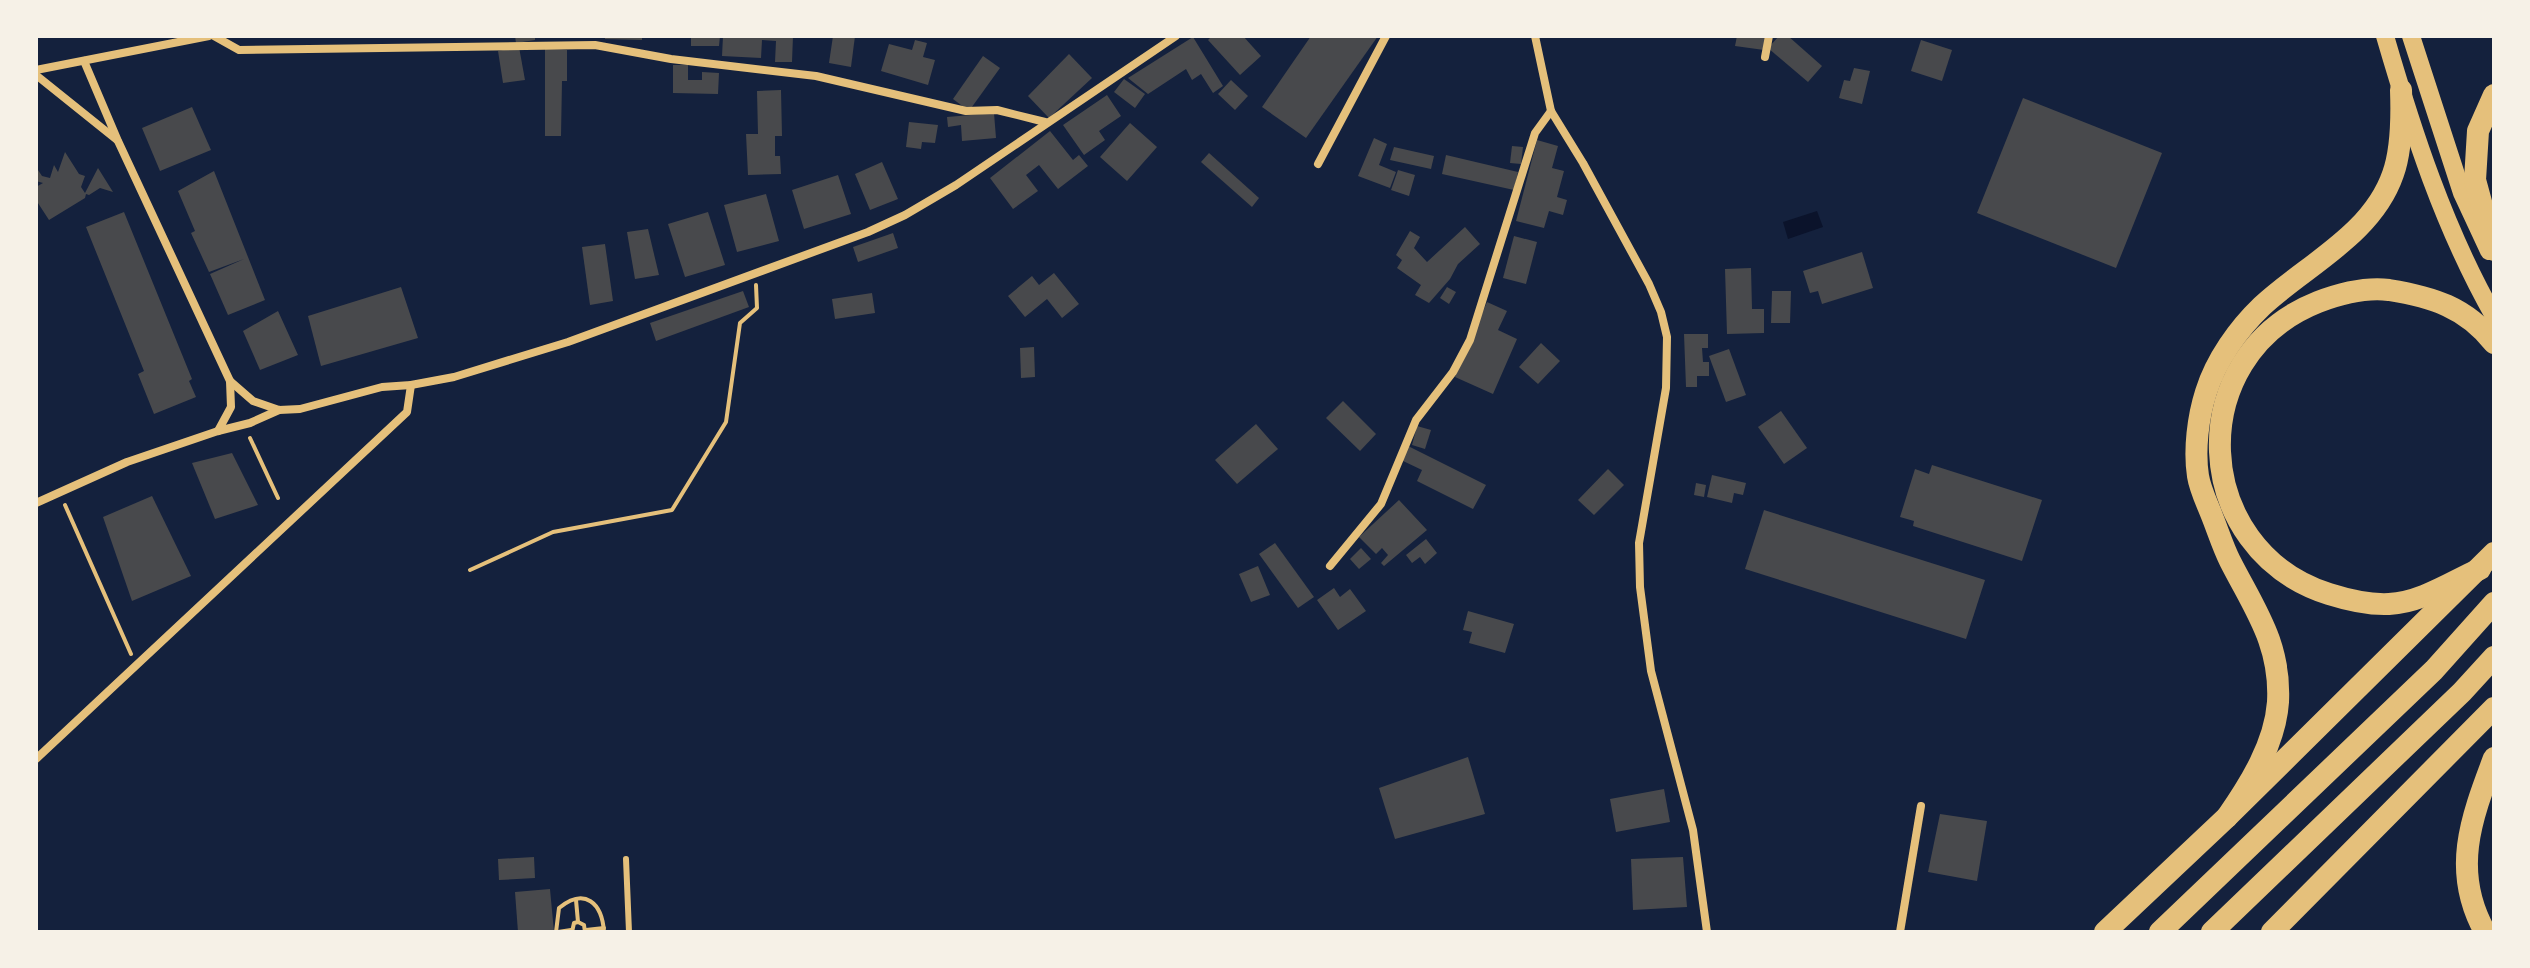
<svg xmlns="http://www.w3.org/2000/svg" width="2530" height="968" font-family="'Public Sans',sans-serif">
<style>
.water{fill:#0b132b}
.building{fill:#48494c}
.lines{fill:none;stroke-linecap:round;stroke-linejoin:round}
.path{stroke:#e5c07b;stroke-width:4}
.service{stroke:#e5c07b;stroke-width:6}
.minor{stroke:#e5c07b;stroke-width:8}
.primary{stroke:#e5c07b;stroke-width:18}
.motorway{stroke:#e5c07b;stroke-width:22}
</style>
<rect width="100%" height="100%" fill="#14213d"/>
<path class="water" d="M1817,211L1823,227L1788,239L1783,222Z"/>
<g class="building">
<path d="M515,36H535V40L516,43Z"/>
<path d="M605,36H642V40L605,39Z"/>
<path d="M691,36H720L719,46H691Z"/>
<path d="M723,36H793L792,62H775L776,41L762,40L761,58L722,56Z"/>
<path d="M833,36H855L851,67L829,63Z"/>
<path d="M1212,36H1243L1261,56L1240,75L1208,40Z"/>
<path d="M1311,36H1378L1306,138L1262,107Z"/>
<path d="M1737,36H1766L1764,50L1735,46Z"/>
<path d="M1779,36H1788L1822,66L1808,82L1768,48Z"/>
<path d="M1193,37L1223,86L1213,93L1201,74L1192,80L1186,69L1148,94L1128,78Z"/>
<path d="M915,40L927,43L923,57L935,60L928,85L881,71L889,44L912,50Z"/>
<path d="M1921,40L1952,50L1942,81L1911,71Z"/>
<path d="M519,47L525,80L503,83L498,51Z"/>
<path d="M545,49L567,50V81H562L561,136H545Z"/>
<path d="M1069,54L1092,78L1049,118L1028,96Z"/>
<path d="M983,56L1000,68L969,111L953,99Z"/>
<path d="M673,65H688V80H702V72L719,73L718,94L673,93Z"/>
<path d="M1854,68L1870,71L1862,104L1839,98L1844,80L1850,81Z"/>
<path d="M1124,79L1145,94L1135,108L1114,92Z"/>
<path d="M1231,80L1248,96L1235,110L1218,94Z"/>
<path d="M781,90L782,136H775V156H780L781,174L748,175L746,134H758L757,91Z"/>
<path d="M1107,95L1121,116L1099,131L1105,140L1084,155L1063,125Z"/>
<path d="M2023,98L2162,153L2116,268L1977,213Z"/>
<path d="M192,107L211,150L160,171L142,128Z"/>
<path d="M994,113L996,138L962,141L961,125L948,127L947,117Z"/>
<path d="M909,122L938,125L935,143L922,142L921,149L906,147Z"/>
<path d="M1130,123L1157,147L1127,181L1100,157Z"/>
<path d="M1050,131L1073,160L1079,155L1088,166L1058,189L1039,165L1026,175L1038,191L1013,209L990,178Z"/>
<path d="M1374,138L1387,144L1379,165L1396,172L1390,188L1358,176Z"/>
<path d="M1537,140L1558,146L1552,168L1564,171L1557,197L1567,200L1563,215L1549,211L1544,228L1516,221Z"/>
<path d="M1512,146L1523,147L1521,164L1510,163Z"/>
<path d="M1394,147L1434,156L1431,169L1390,160Z"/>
<path d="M65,152L79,174L85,176L81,187L85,193L98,168L113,192L100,188L89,195L86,194L85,198L49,220L36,200V187L43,183L36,181V167L42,176L50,178L54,165L58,172Z"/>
<path d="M1209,153L1259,198L1252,207L1201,162Z"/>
<path d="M1446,155L1518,172L1514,190L1442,174Z"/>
<path d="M882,162L898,199L870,210L855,174Z"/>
<path d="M1398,170L1415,175L1409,196L1391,190Z"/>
<path d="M214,171L265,300L228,315L210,274L244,259L209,272L191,233L195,231L178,191Z"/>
<path d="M838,175L851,214L804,229L792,190Z"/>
<path d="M766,194L779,241L737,252L724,205Z"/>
<path d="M124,212L192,379L189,381L196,397L154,414L138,374L144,371L86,227Z"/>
<path d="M708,212L725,265L685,277L668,224Z"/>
<path d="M1465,227L1480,244L1458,264L1450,279L1429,303L1415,295L1421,285L1397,268L1402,260L1396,255L1410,231L1420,237L1414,248L1427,262Z"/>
<path d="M648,229L659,275L635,279L627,232Z"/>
<path d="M893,233L898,248L858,262L853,247Z"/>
<path d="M1514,236L1537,242L1526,284L1503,278Z"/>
<path d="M605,244L613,301L590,305L582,247Z"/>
<path d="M1862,252L1873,288L1822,304L1818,291L1810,293L1803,271Z"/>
<path d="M1751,268L1752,309H1764V333L1727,334L1725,269Z"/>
<path d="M1054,273L1079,304L1062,318L1047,299L1025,317L1008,296L1032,276L1039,285Z"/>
<path d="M401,287L418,338L321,366L308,316Z"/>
<path d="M1447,287L1456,292L1449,304L1440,298Z"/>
<path d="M743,291L749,307L656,341L650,323Z"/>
<path d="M1772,291H1791L1790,323H1771Z"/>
<path d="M872,293L875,313L835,319L832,299Z"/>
<path d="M1487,302L1507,311L1498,330L1517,339L1493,394L1455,377Z"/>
<path d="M278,311L298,355L260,370L243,331Z"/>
<path d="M1684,334H1708V348H1702L1703,362H1709V376H1697V387H1686Z"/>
<path d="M1541,343L1560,361L1538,384L1519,367Z"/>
<path d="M1034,347L1035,377L1021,378L1020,348Z"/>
<path d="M1729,349L1746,395L1726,402L1709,356Z"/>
<path d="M1343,401L1376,434L1360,451L1326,418Z"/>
<path d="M1781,411L1807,448L1784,464L1758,427Z"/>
<path d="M1256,424L1278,449L1237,484L1215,460Z"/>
<path d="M1417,426L1431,430L1425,449L1412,445Z"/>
<path d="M1408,446L1486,485L1473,509L1417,481L1422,470L1401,460Z"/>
<path d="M232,453L258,505L215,519L192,463Z"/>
<path d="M1932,465L2042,500L2022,561L1913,526L1914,521L1900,517L1915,469L1929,474Z"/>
<path d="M1608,469L1624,485L1594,515L1578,500Z"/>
<path d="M1712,475L1746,483L1743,495L1734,493L1732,503L1707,497Z"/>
<path d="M1696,483L1706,485L1704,497L1694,495Z"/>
<path d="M152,496L191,576L132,601L103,517Z"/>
<path d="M1399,500L1427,530L1384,566L1381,563L1388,555L1382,548L1376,554L1359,537Z"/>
<path d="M1764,510L1985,580L1966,639L1745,569Z"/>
<path d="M1426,539L1437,553L1425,564L1420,557L1412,563L1406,555Z"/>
<path d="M1275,543L1314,597L1298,608L1259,554Z"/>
<path d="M1361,548L1371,559L1359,569L1350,559Z"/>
<path d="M1258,566L1270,595L1251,602L1239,574Z"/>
<path d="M1334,588L1340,597L1350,589L1366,611L1338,630L1317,600Z"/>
<path d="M1468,611L1514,624L1505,653L1469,643L1472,632L1463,630Z"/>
<path d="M1468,757L1485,814L1395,839L1379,788Z"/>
<path d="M1664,789L1670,822L1616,832L1610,799Z"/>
<path d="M1940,814L1987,821L1977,881L1928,872Z"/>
<path d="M534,857L535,878L499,880L498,859Z"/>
<path d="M1683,857L1687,907L1633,910L1631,859Z"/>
<path d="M550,889L554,932H518L515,892Z"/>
</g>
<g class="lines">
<g class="path">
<path d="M250,438L278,498"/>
<path d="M65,505L131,654"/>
<path d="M470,570L553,532L672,510L726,422L740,323L757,308L756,285"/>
<path d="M576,900L578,922"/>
<path d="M586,930L604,928"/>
<path d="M556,932L559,908C585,887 602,903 604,932"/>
<path d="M558,932L571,930"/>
<path d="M572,932L574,923L578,922L584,925L585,932"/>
</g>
<path class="service" d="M626,859L629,932"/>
<g class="minor">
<path d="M214,36L239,50L595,45L671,59L816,76L966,111L997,110L1045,122"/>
<path d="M1535,36L1551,111L1583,163L1649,284L1661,312L1667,337L1666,388L1639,543L1640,587L1651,671L1693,830L1707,932"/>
<path d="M1765,57L1769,36"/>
<path d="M84,61L118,141L230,381L253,401L279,410L300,409L382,387L411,385L454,377L568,342L868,232L905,215L956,185L1176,36"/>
<path d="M36,70L209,36"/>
<path d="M36,75L117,140"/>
<path d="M1318,164L1386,36"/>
<path d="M218,431L231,407L230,381"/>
<path d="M36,503L127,462L218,431L250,423L279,410"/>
<path d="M1330,566L1381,504L1416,420L1453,372L1470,340L1535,133L1551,111"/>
<path d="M36,759L407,412L411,385"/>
<path d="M1900,932L1921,806"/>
</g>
<g class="primary">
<path d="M2385,36C2413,132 2444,228 2494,316"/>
<path d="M2411,36L2462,193L2489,251"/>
</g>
<g class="motorway">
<path d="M2494,95L2478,131L2475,180L2494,250"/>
<path d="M2480,569C2451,582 2422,602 2389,604C2369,605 2348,600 2329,594C2190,550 2181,356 2318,302C2339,294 2365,287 2389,290C2432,297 2466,307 2494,343"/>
<path d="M2227,817C2250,784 2275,744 2278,702C2281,644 2255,610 2230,561C2223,547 2218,531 2212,516C2207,503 2200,489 2198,476C2194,450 2198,417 2206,392C2216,360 2238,329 2262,306C2306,265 2372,235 2393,174C2402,149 2402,117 2401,90"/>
<path d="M2105,932L2227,817L2494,553"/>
<path d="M2160,932L2434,670L2494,603"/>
<path d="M2212,932L2462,692L2494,657"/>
<path d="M2272,932L2494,708"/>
<path d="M2485,932C2451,871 2471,819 2494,758"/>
</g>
</g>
<rect width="2530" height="968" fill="none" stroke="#f6f1e7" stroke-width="76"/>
</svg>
